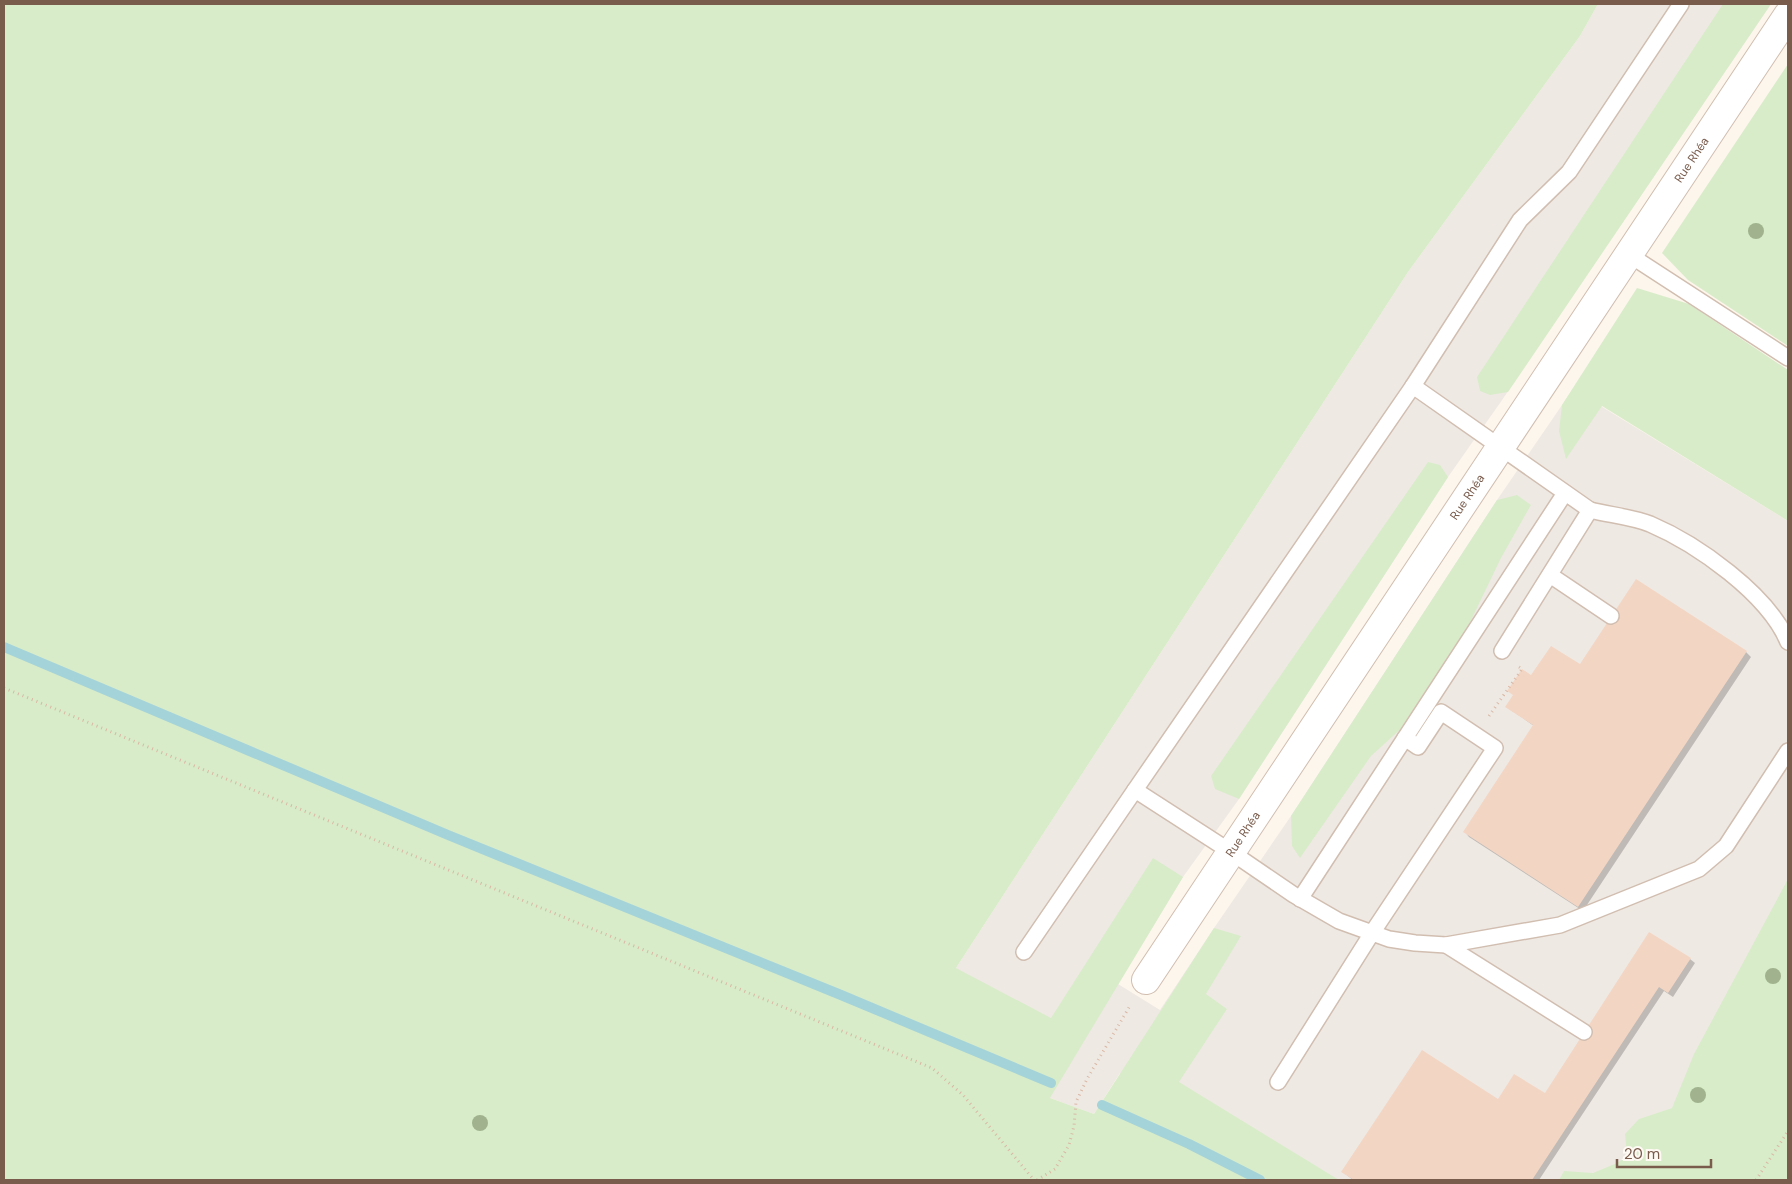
<svg xmlns="http://www.w3.org/2000/svg" width="1792" height="1184" font-family="'DM Sans',sans-serif">
<style>
.industrial{fill:#efe9e4}
.green{fill:#d8ecc9}
.shadow{fill:#0003}
.lines{fill:none;stroke-linecap:round;stroke-linejoin:round}
.stream{stroke:#a5d3da;stroke-width:10}
.building{fill:#f3d5c3}
.lane-casing{stroke:#d1beb0;stroke-width:18}
.street-casing{stroke:#d1beb0;stroke-width:30}
.path{stroke:#d9b8a5;stroke-width:3;stroke-dasharray:1 4;stroke-linecap:butt}
.lane{stroke:#fff;stroke-width:15}
.street{stroke:#fff;stroke-width:28}
.tree{fill:#a0b28e}
.labels{text-anchor:middle;stroke-width:4.5;stroke-linejoin:round;paint-order:stroke}
.street-label{font-size:12px;fill:#7a5c4d;stroke:#fffaf3}
</style>
<rect width="100%" height="100%" fill="#fdf6ec"/>
<path class="industrial" d="M1598,4H1771L1500,403L1448,477L1239,799L1183,877L1118,984L1160,1010L1214,928L1291,816L1497,500L1573,389L1788,521V1029L1688,1180H1298L1120,1073L1094,1114L1050,1098L956,968L1408,272L1580,36Z"/>
<g class="green">
<path d="M4,4H1598L1580,36L1408,272L956,968L1051,1018L1153,858L1183,877L1050,1098L1094,1114L1214,928L1241,936L1206,994L1227,1009L1179,1082L1339,1180H4Z"/>
<path d="M1723,4H1771L1508,392L1490,395L1480,391L1477,377Z"/>
<path d="M1788,64V346L1688,280L1662,253Z"/>
<path d="M1637,288L1689,304L1788,370V521L1602,406L1566,459L1559,431L1562,405Z"/>
<path d="M1428,462L1440,465L1448,477L1239,799L1215,789L1211,776Z"/>
<path d="M1517,495L1531,505L1501,558L1463,637L1403,727L1371,756L1300,858L1292,846L1291,816L1497,500Z"/>
<path d="M1788,879V1180H1559L1564,1171L1593,1173L1617,1163L1627,1156L1625,1134L1639,1119L1672,1108L1694,1054Z"/>
</g>
<g class="shadow">
<path d="M1746,652L1751,657L1583,911L1469,837L1465,832L1534,726L1507,707L1531,677L1580,666Z"/>
<path d="M1649,934L1690,959L1695,963L1673,997L1664,991L1539,1180H1353L1343,1172L1498,1101L1545,1095Z"/>
</g>
<g class="lines">
<g class="stream">
<path d="M4,647L448,835L841,995L1051,1083"/>
<path d="M1102,1105L1189,1144L1260,1180"/>
</g>
</g>
<g class="building">
<path d="M1636,579L1747,651L1578,907L1463,832L1533,725L1505,707L1513,695L1507,691L1522,669L1531,675L1551,646L1580,664Z"/>
<path d="M1649,932L1691,958L1668,993L1659,987L1532,1180H1354L1341,1172L1422,1050L1498,1099L1514,1074L1545,1093Z"/>
</g>
<g class="lines">
<defs>
<g id="lane">
<path d="M1628,254L1788,358"/>
<path d="M1413,386L1520,220L1569,172L1681,4"/>
<path d="M1590,510C1610,515 1632,517 1650,524C1697,544 1768,594 1788,642"/>
<path d="M1550,575L1611,616"/>
<path d="M1502,651L1590,510L1413,386L1135,790L1231,852L1294,895L1339,921L1389,939L1415,943L1446,945L1560,925L1699,869L1726,846L1788,751"/>
<path d="M1300,899L1565,493"/>
<path d="M1446,945L1584,1032"/>
<path d="M1024,952L1135,790"/>
<path d="M1278,1082L1372,933L1495,748L1441,712L1418,747L1405,738"/>
</g>
<g id="street">
<path id="s1" d="M1146,980L1788,15"/>
</g>
</defs>
<use href="#lane" class="lane-casing"/>
<use href="#street" class="street-casing"/>
<g class="path">
<path d="M4,688L932,1068L963,1095L1034,1180"/>
<path d="M1489,716L1522,669L1519,667"/>
<path d="M1037,1180L1055,1169L1069,1145L1074,1126L1076,1102L1087,1079L1131,1004"/>
<path d="M1756,1180L1788,1131"/>
</g>
<use href="#lane" class="lane"/>
<use href="#street" class="street"/>
</g>
<g class="tree">
<circle cx="1756" cy="231" r="8"/>
<circle cx="1773" cy="976" r="8"/>
<circle cx="1698" cy="1095" r="8"/>
<circle cx="480" cy="1123" r="8"/>
</g>
<g class="labels">
<g class="street-label">
<text dy="4" stroke="none"><textPath href="#s1" startOffset="985">Rue Rhéa</textPath></text>
<text dy="4" stroke="none"><textPath href="#s1" startOffset="580">Rue Rhéa</textPath></text>
<text dy="4" stroke="none"><textPath href="#s1" startOffset="175">Rue Rhéa</textPath></text>
</g>
</g>
<rect width="1792" height="1184" fill="none" stroke="#7a5c4d" stroke-width="10"/>
<path d="M1617 1159v8h94v-8" fill="none" stroke="#7a5c4d" stroke-width="2.5"/>
<text x="1624" y="1159" font-size="15" fill="#7a5c4d" stroke="#fffaf3" stroke-width="4" paint-order="stroke">20 m</text>
</svg>
